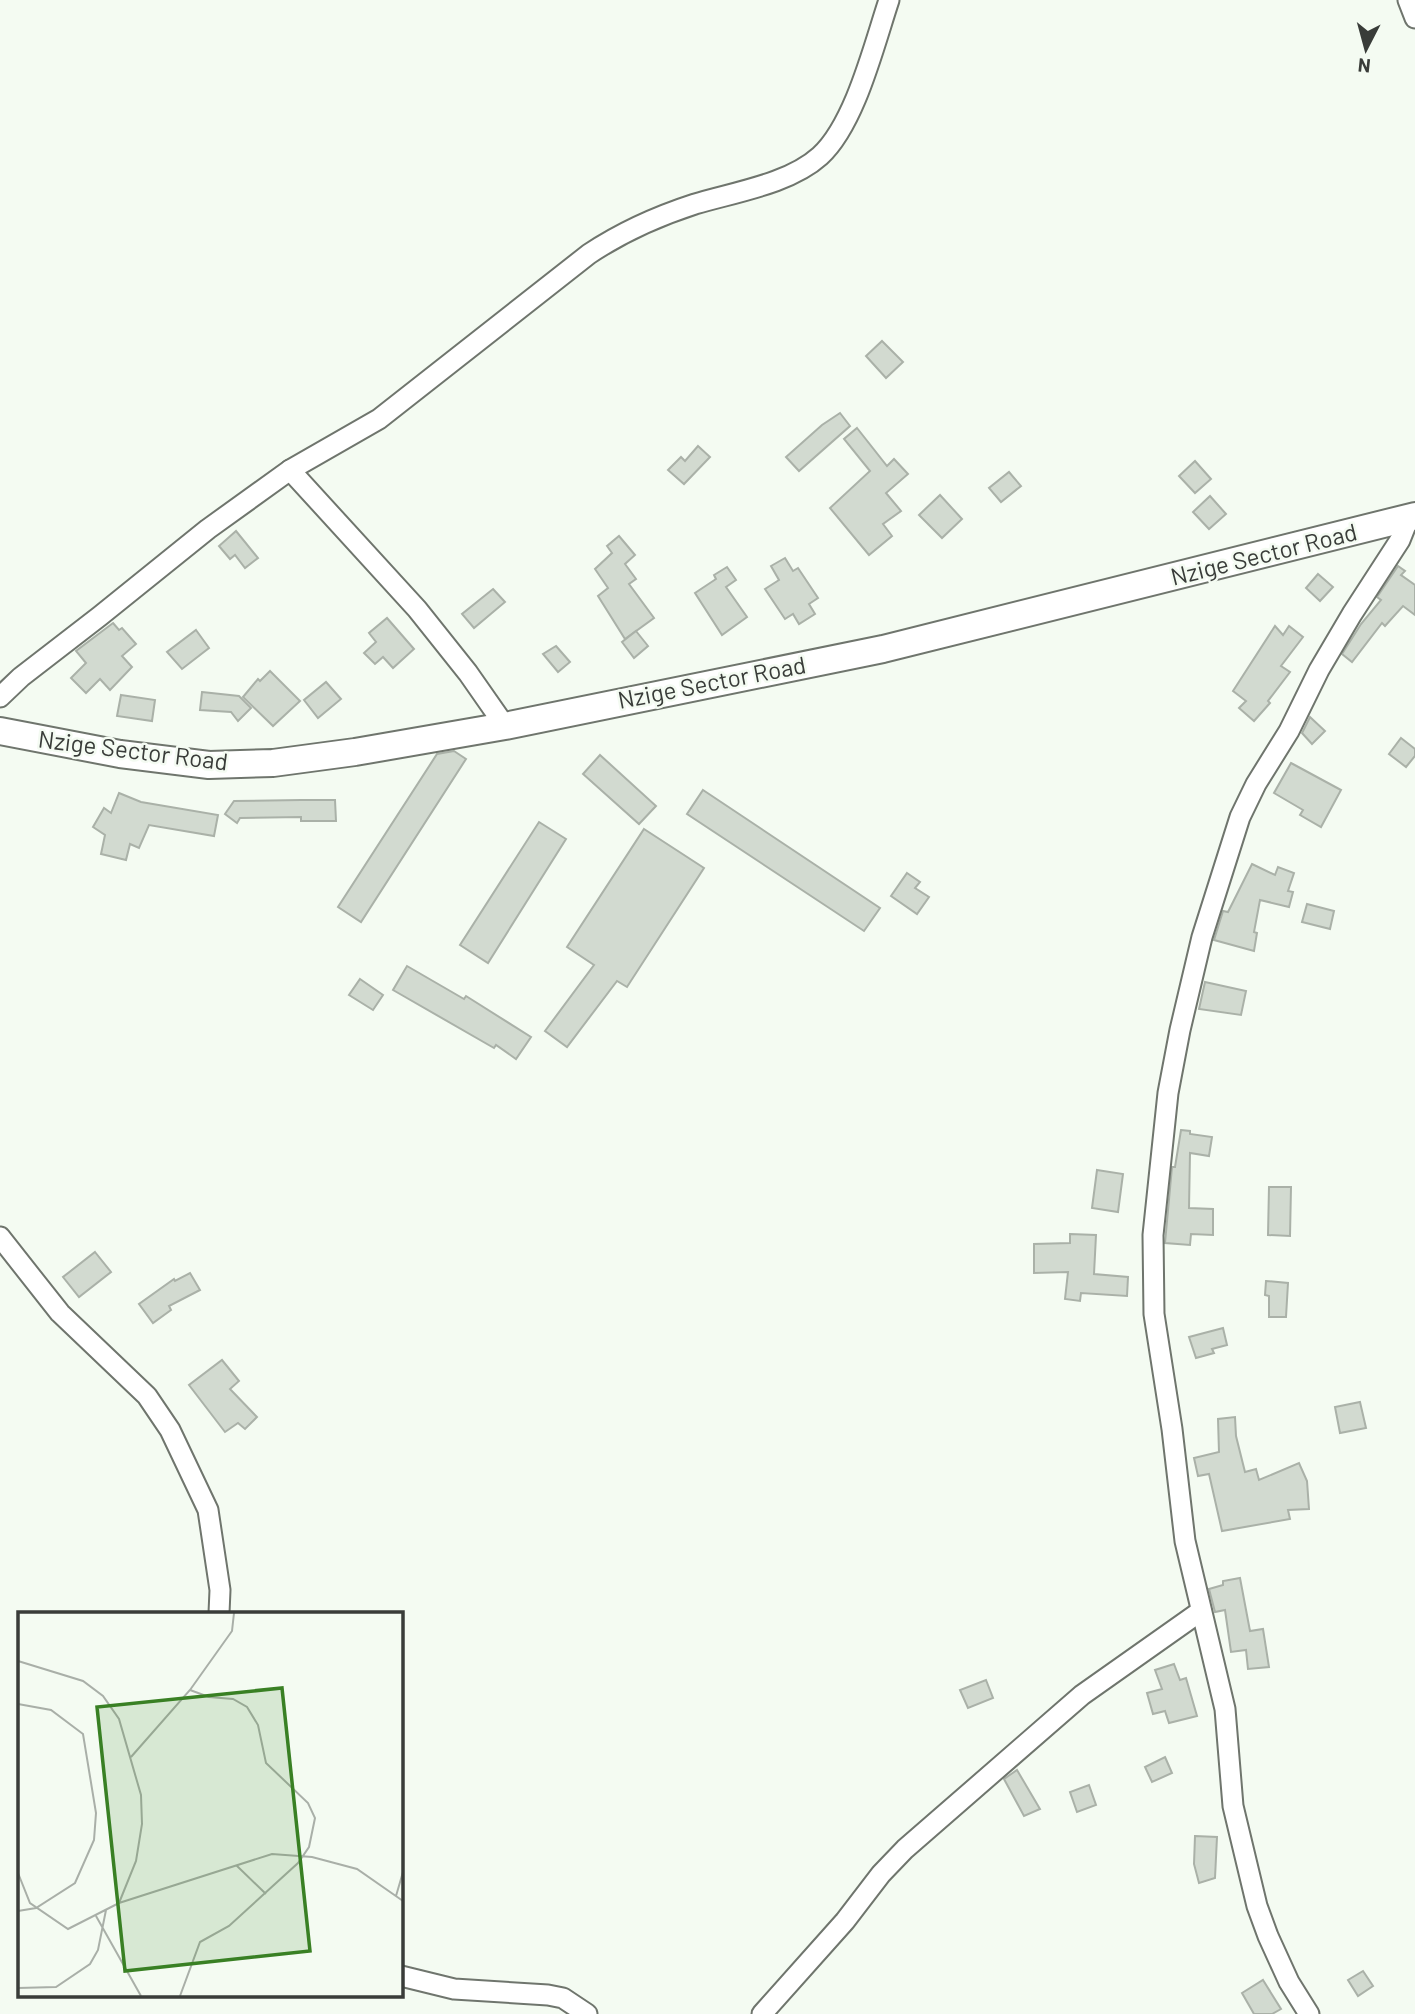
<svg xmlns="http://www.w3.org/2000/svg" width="1415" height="2014" font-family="Barlow,sans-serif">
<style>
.building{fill:#d2dad0;stroke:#aab1a8;stroke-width:2}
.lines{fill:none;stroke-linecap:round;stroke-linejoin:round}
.minor-casing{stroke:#6f756d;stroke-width:23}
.secondary-casing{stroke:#6f756d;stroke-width:30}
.minor{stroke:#fff;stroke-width:19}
.secondary{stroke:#fff;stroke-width:26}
.labels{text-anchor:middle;stroke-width:5;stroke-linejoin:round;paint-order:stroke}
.street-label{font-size:24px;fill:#393c39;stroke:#f4fbf2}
.inset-road{fill:none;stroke:#a9afa8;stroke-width:2}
.view{fill:#398024;fill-opacity:0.15;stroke:#398024;stroke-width:3.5}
.inset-edge{fill:none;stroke:#393c39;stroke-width:3.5}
</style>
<rect width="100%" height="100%" fill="#f4fbf2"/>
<g class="building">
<path d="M882,341L903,362L886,378L866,356Z"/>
<path d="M840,413L850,426L799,471L786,457L822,425Z"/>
<path d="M857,428L887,466L894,459L908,474L886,493L901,511L883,524L892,536L869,555L830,508L870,471L844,439Z"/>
<path d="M698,446L710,457L684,484L668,470L681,457L685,461Z"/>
<path d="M1195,461L1211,479L1195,493L1179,476Z"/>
<path d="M1009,472L1021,486L1001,502L989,488Z"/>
<path d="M940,495L962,519L942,538L919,515Z"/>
<path d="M1210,496L1226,514L1209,529L1193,512Z"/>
<path d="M236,531L258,558L245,568L235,555L230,559L219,546Z"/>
<path d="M619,536L635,555L625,564L636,579L629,584L654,618L625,639L598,596L608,588L595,569L612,553L607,546Z"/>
<path d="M785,558L793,571L798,568L818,598L809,604L815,614L799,624L793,614L785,619L765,589L779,580L771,566Z"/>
<path d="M1398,566L1405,571L1401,575L1415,585V615L1403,606L1385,626L1382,623L1352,662L1342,654L1361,624L1381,600L1377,597Z"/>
<path d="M727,567L736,580L726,587L747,617L722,635L695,593L716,579L714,575Z"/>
<path d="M1318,574L1333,587L1320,601L1306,588Z"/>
<path d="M493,589L505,602L474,628L462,614Z"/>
<path d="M387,618L414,649L393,668L383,657L375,664L364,653L376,642L369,633Z"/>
<path d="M113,623L119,630L122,628L136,644L122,656L132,667L110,690L100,679L86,693L71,678L86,663L76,651Z"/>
<path d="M1275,626L1283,635L1289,626L1303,637L1281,666L1290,672L1268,701L1270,703L1254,721L1239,708L1246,701L1233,691Z"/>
<path d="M196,630L209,648L182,669L167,652Z"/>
<path d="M636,631L648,646L634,658L622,642Z"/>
<path d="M556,646L570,662L558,672L543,654Z"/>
<path d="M270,671L300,701L273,726L243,697L258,679L260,681Z"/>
<path d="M326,682L341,699L318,718L304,700Z"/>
<path d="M202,692L239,696L251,708L238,721L231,712L200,710Z"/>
<path d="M121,695L155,700L152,721L117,716Z"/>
<path d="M1310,717L1325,731L1312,744L1302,733Z"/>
<path d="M1401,738L1415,749V756L1406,767L1389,754Z"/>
<path d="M454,751L466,759L361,922L338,907L437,754Z"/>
<path d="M600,755L656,806L639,824L583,774Z"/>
<path d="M1291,763L1341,790L1321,827L1300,815L1303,810L1274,793Z"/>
<path d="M703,790L880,908L864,931L687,814Z"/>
<path d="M119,793L141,802L218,815L214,836L149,825L139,848L130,844L126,860L101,854L105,835L93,827L104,808L111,813Z"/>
<path d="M301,800H335L336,821H301V817L240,818L237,823L225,814L234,801Z"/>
<path d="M539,822L566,839L488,963L460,945Z"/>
<path d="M644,829L704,868L627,987L617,981L567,1047L545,1031L594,965L567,947Z"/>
<path d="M1252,864L1275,875L1278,867L1294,873L1288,891L1293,892L1289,907L1260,900L1254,932L1257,933L1254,951L1214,940L1223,911L1228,912Z"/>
<path d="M907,873L920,882L915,888L929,897L917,914L891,896Z"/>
<path d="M1307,904L1334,911L1330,929L1302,922Z"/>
<path d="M407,966L464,999L466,996L531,1037L516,1059L496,1045L494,1048L393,990Z"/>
<path d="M360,979L383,995L373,1010L349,995Z"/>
<path d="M1205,982L1246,991L1241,1015L1199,1009Z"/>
<path d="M1181,1130L1190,1131V1134L1212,1137L1209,1156L1190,1153L1189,1208L1213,1209V1235L1191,1234L1190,1245L1165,1243L1172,1167H1175Z"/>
<path d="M1097,1170L1123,1174L1118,1212L1092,1208Z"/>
<path d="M1269,1187H1291L1290,1236L1268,1235Z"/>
<path d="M1070,1234L1096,1235L1094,1274L1128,1277L1127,1296L1081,1293L1080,1301L1065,1299L1068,1272L1034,1273V1244L1070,1243Z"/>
<path d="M95,1252L111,1272L79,1297L63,1277Z"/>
<path d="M190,1273L200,1290L169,1306L171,1310L153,1323L139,1304L174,1279L175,1281Z"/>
<path d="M1266,1281L1288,1283L1286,1317H1269V1296L1265,1295Z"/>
<path d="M1223,1328L1227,1345L1212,1349L1214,1353L1196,1358L1189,1337Z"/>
<path d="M222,1360L239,1381L230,1389L257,1417L245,1429L238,1423L225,1432L189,1385Z"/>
<path d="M1360,1402L1366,1428L1340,1433L1335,1407Z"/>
<path d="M1235,1417L1236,1436L1245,1472L1256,1469L1259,1480L1299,1463L1307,1481L1309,1509L1288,1510L1290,1519L1222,1531L1209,1474L1198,1476L1194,1458L1219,1452L1218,1419Z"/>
<path d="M1240,1578L1250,1631L1263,1629L1269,1667L1248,1669L1246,1650L1231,1652L1225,1610L1215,1612L1209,1589L1223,1585V1581Z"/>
<path d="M1174,1664L1180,1680L1186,1678L1197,1716L1169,1723L1165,1711L1153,1714L1147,1693L1162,1689L1155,1670Z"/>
<path d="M986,1680L993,1698L968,1708L960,1690Z"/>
<path d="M1165,1757L1172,1773L1152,1782L1145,1767Z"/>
<path d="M1017,1770L1040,1809L1024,1816L1004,1779Z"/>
<path d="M1089,1785L1096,1805L1077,1812L1070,1792Z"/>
<path d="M1195,1836L1217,1837L1215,1878L1199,1883L1194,1864Z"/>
<path d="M1363,1971L1373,1986L1358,1996L1348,1980Z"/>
<path d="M1263,1980L1281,2009L1272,2014H1254L1242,1993Z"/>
</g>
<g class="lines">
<defs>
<g id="minor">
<path d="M1408,0L1415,18"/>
<path d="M290,470L417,609L468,673L505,726"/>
<path d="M0,697L21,677L100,616L208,529L290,470L379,419L589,254C622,232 658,216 695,204C735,192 789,184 820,156C855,124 874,45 889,0"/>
<path d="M0,1237L60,1313L147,1396L170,1430L208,1510L220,1590L219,1613"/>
<path d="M401,1976L454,1989L548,1995L563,1998L587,2014"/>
<path d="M762,2014L845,1921L881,1874L905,1849L1082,1695L1201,1611"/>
<path d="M1309,2014L1289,1982L1268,1936L1257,1906L1233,1806L1225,1709L1185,1541L1172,1429L1154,1314L1153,1235L1168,1093L1180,1030L1202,937L1240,817L1256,784L1289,731L1319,670L1352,614L1400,540L1408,520"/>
</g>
<path id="secondary" d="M0,731L120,754L209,765L273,763L355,752L505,726L883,649L1415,516"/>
</defs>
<use href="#minor" class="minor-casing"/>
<use href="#secondary" class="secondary-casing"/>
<use href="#minor" class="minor"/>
<use href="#secondary" class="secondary"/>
</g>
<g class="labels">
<g class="street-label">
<text transform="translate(1264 555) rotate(-14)" y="8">Nzige Sector Road</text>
<text transform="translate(712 683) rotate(-11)" y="8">Nzige Sector Road</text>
<text transform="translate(133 751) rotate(7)" y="8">Nzige Sector Road</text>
</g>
</g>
<g transform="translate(18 1612)">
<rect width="385" height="385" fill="#f4fbf2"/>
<path class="inset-road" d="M0,49L65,69L85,84L101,107L123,183L124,212L118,249L101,291M0,92L33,98L65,122L78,201L76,228L57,271L18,296L0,299M113,145L172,78L214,19L216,1M218,253L248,282M0,261L12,291L50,317L101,291L254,242L294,245L339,257L385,289M378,284L385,260M78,304L123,384M0,376L38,375L72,352L80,338L88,298M162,384L182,330L211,314L280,251L291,235L297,206L290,191L248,151L240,113L229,95L215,87L191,85L172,78"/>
<path class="view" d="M264,76L292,339L107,359L79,95Z"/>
<rect width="385" height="385" class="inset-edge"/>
</g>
<g transform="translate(1366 49) rotate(186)" stroke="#f4fbf2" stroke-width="5" paint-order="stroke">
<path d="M0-5L12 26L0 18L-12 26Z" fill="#393c39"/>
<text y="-10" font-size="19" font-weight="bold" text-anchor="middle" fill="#393c39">N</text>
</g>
</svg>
